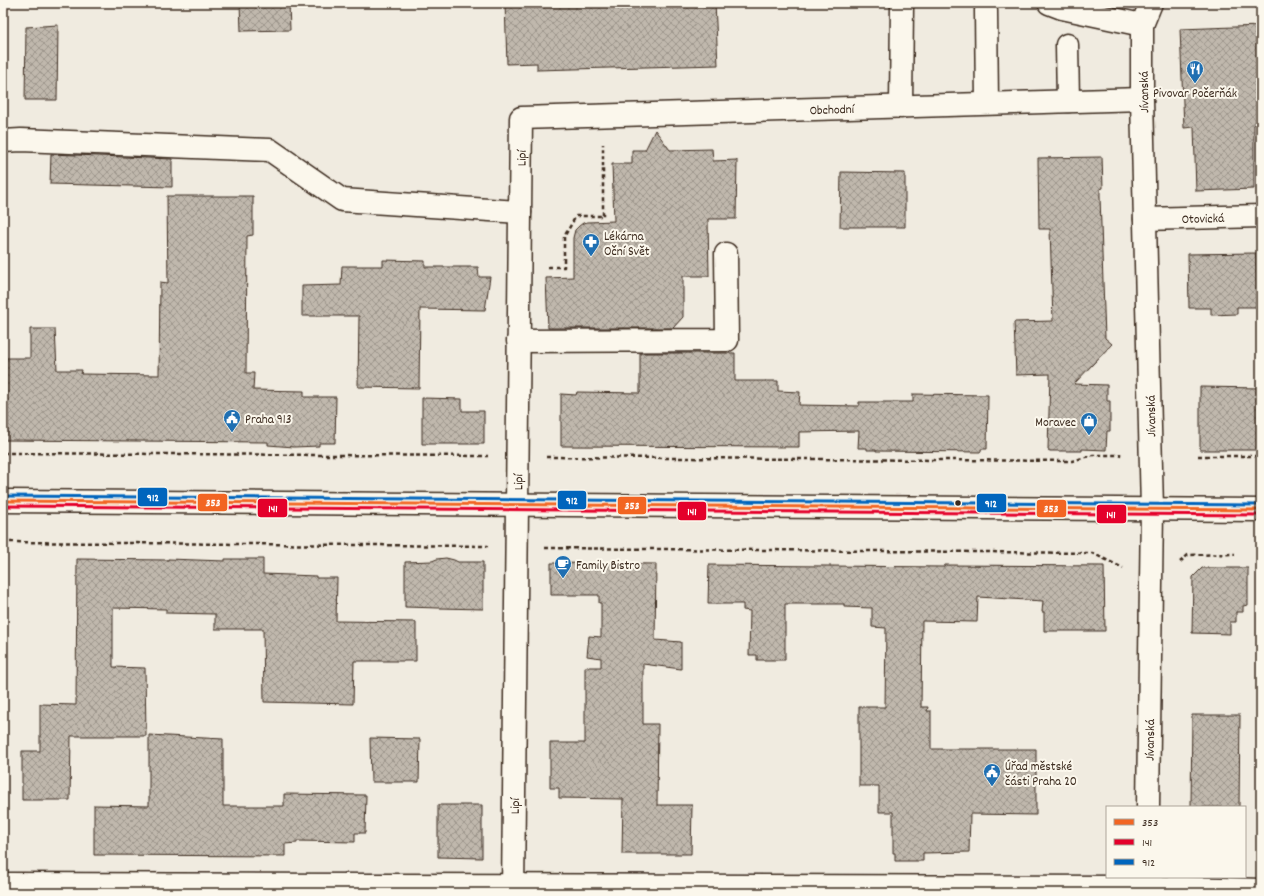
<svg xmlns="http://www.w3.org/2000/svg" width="1264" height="896" font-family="Dekko,sans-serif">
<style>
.building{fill:url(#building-cross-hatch);stroke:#3b2a1e}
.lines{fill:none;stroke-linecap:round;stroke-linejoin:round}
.minor-casing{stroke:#3b2a1e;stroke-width:25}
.major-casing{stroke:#3b2a1e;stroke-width:25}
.path{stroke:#3b2a1e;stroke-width:2.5;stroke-dasharray:4 3;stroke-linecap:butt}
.minor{stroke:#fbf7ec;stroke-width:22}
.major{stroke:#fbf7ec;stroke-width:22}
.bus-1-casing{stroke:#fbf7ec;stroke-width:6}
.bus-2-casing{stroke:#fbf7ec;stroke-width:6}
.bus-3-casing{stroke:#fbf7ec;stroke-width:6}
.bus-1{stroke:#f26522;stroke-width:3}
.bus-2{stroke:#e4002b;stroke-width:3}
.bus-3{stroke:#0065bd;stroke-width:3}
.bus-dot{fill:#3b2a1e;stroke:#fbf7ec;stroke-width:1.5}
.labels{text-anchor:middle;stroke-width:4;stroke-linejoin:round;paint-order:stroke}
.street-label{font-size:13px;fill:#3b2a1e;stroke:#fbf7ec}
.poi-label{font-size:13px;fill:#3b2a1e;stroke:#fbf7ec;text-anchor:start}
.line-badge{stroke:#fbf7ec;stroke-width:1.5}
.badge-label{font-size:11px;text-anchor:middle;font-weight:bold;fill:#fff}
</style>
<defs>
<pattern id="building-cross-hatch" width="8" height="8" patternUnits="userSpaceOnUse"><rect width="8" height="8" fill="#c0b8ad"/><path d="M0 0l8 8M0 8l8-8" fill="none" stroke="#9d968c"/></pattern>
</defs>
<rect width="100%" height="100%" fill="#f0ebe0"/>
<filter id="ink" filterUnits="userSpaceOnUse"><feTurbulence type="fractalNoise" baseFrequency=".025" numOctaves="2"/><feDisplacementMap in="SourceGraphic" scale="8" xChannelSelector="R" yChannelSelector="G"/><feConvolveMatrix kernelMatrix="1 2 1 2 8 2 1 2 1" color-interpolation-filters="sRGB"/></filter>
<g filter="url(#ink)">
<g class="building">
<path d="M240,3H289L290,30L241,31Z"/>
<path d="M505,3H715L718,65L537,70V63L507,64Z"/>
<path d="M58,25L57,100H25L26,27Z"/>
<path d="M1261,26V124H1254V189L1196,191L1194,127L1184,128L1180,29Z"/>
<path d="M655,130L670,150L712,149L713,161L737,160L736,219H708L709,276H683V317L673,328H548L546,278L573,277V238L575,230L579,226L583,223L588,222L614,221L612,164H632V150H645Z"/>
<path d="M51,154L172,159V187L50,184Z"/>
<path d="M1102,157L1103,188L1100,189V197L1105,338L1112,344L1074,384L1107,385V401H1110V431H1107L1106,450L1082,449V451H1050L1048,450L1050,374L1016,375L1014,322L1053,321L1050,229H1039L1038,158Z"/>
<path d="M841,172L905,173V227H840Z"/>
<path d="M167,196H253V235L247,236L246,373H254L253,390L304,391V397H336L335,443H319V446L294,447L268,445V442L3,440V358H30V329H55L57,370H82L81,374L159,375L160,282L168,283Z"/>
<path d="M1256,253L1258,307H1237V314L1211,315V308H1189L1188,254Z"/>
<path d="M383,260L425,261V267H478L479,277H490L485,310L420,309L419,388L358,387L359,316H302V286L341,285L342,266H383Z"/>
<path d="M640,353H735V381H778V391L800,392L799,405L859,406V402H913V394L988,395L987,449H981V452L876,451V450H867V448H858L859,431L799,432V447L561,446V394L576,395L577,392L640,393Z"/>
<path d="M1200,387L1261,388V450H1200Z"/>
<path d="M422,398L462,399V411H484V444H422Z"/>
<path d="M446,558L454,560L458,562H483V609L439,608L405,607V562L432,561L437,559Z"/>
<path d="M77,559L168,560V559L225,561V559H263V574L316,576V578H337L336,621L416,622V661H354L353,704L264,702L263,629H215V614L166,613V609L113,608V667L145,668L146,736H71L70,800H22V751H40V704L76,705Z"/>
<path d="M551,563L656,564L655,640L681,642V669L643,664V724H658L657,805H692L691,854H622L623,799L559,798V788H550V743H585V667H601V658L587,656L589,636L601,637V603H599V595H551Z"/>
<path d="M709,565L944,567L945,565L1104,566L1105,631H1044V612H1042L1043,601L978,597L977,622L922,621L921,707H928L927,711H931V749H1036V815L970,814L969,852L923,853V861H895V853H893V812H879V786H859V707H885L886,628L872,627V608L844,607V604H785V660H757V655H749L750,611L743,610V604H708Z"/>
<path d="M1202,568H1248V605L1243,606V612H1236V622H1230V634L1192,633L1193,577Z"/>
<path d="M1192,715H1240L1239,807H1191Z"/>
<path d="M149,735L223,739V806H284V794L366,795L365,833H355V842L297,841V843L285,844V856L94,855V805L149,806Z"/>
<path d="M370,738L420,739L419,782H371Z"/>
<path d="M438,805H482V858L438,857Z"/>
</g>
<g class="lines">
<defs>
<g id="minor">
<path d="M1049,3L1062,8L1142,25"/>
<path d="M986,11L987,103"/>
<path d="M1067,45L1068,101"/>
<path d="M901,107L902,4"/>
<path d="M3,141L21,140L270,150L342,200L520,212"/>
<path id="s1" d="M1145,219L1261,216"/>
<path d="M518,341L727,340L726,254"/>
<path id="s2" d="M1148,807L1152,509L1142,99V25L1151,3"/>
<path d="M3,884L1147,887L1261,890"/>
<path id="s3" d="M513,893L521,118L1142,99"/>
</g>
<path id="major" d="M3,501L1261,510"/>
</defs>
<use href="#minor" class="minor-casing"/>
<use href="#major" class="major-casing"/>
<g class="path">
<path d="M548,267H564V237L576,216H603V144"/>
<path d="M3,453L488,456"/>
<path d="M1198,456H1261"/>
<path d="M546,457L1072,461L1093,455H1120V453"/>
<path d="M3,542L488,546"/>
<path d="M545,548L1092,553L1123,568"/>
<path d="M1180,562L1188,555L1235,554"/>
</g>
<use href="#minor" class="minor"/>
<use href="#major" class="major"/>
<defs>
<path id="bus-1" d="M3,501L1261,510"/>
<path id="bus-2" d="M3,506L1261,515"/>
<path id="bus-3" d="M3,496L1261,505"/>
</defs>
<use href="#bus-1" class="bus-1-casing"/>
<use href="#bus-2" class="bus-2-casing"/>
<use href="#bus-3" class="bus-3-casing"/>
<use href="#bus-1" class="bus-1"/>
<use href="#bus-2" class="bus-2"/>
<use href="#bus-3" class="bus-3"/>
</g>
</g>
<defs>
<symbol id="restaurant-pin" viewBox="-11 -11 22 30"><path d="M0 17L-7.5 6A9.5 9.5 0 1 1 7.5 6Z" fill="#1f6fb2" stroke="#fbf7ec"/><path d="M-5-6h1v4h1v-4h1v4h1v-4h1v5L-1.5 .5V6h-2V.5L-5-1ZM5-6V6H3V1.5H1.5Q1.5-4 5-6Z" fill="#fff"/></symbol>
<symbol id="pharmacy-pin" viewBox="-11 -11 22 30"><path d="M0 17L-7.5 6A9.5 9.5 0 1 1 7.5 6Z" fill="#1f6fb2" stroke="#fbf7ec"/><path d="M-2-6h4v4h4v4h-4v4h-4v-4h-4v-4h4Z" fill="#fff"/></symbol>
<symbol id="civic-pin" viewBox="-11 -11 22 30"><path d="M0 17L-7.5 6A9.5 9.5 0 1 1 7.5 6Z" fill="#1f6fb2" stroke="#fbf7ec"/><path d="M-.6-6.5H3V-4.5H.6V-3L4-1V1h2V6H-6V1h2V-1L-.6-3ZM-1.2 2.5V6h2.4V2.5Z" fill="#fff"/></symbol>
<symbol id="shop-pin" viewBox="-11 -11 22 30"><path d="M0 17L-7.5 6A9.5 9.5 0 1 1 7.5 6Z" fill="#1f6fb2" stroke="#fbf7ec"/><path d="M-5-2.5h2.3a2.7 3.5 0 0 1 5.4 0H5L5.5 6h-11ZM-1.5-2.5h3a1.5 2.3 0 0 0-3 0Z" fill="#fff"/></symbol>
<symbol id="cafe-pin" viewBox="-11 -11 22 30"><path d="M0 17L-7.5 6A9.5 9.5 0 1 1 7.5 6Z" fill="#1f6fb2" stroke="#fbf7ec"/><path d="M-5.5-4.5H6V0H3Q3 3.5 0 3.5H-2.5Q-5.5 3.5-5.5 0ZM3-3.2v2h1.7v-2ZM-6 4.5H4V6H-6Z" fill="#fff"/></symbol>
</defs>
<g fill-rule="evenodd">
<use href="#restaurant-pin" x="1185" y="59" width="20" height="27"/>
<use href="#pharmacy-pin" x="581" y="232" width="20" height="27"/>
<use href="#civic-pin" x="222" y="408" width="20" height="27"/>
<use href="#shop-pin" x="1079" y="411" width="20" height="27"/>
<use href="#cafe-pin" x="553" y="554" width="20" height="27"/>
<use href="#civic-pin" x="982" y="762" width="20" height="27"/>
</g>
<circle class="bus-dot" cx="958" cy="503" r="3.5"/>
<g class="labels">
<g class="street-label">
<text transform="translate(1143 92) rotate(-91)" y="5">Jívanská</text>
<text dy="5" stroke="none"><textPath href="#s3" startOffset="1086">Obchodní</textPath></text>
<text dy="5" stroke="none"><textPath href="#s3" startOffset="735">Lipí</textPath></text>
<text dy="5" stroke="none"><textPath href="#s1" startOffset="58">Otovická</textPath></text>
<text transform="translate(1150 416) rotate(-91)" y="5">Jívanská</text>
<text dy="5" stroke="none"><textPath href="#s3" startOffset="411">Lipí</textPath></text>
<text dy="5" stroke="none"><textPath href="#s2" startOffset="67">Jívanská</textPath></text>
<text dy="5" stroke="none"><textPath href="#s3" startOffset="87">Lipí</textPath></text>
</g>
<g class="poi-label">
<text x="1195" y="97" text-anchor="middle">Pivovar Počerňák</text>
<text x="604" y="240">Lékárna<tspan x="604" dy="15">Oční Svět</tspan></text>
<text x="245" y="423">Praha 913</text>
<text x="1076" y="426" text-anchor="end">Moravec</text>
<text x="576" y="569">Family Bistro</text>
<text x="1005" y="770">Úřad městské<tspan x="1005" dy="15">části Praha 20</tspan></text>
</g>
</g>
<g class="line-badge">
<rect x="137" y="487" width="31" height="20" rx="4" fill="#0065bd"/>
<rect x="557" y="490" width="30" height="20" rx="4" fill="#0065bd"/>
<rect x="197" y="493" width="31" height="19" rx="4" fill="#f26522"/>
<rect x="976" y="493" width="31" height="20" rx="4" fill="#0065bd"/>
<rect x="617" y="496" width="30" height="19" rx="4" fill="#f26522"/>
<rect x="257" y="498" width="31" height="20" rx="4" fill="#e4002b"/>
<rect x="1036" y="499" width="31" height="19" rx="4" fill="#f26522"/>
<rect x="677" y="501" width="30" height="20" rx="4" fill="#e4002b"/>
<rect x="1096" y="504" width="31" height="20" rx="4" fill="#e4002b"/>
</g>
<g class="badge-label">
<text x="153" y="501">912</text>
<text x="572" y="504">912</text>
<text x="213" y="506">353</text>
<text x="991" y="507">912</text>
<text x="632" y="509">353</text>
<text x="273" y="512">141</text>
<text x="1051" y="512">353</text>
<text x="692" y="515">141</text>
<text x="1111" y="518">141</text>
</g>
<rect width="1264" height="896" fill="none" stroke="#fbf7ec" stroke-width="16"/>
<rect x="8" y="8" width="1248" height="880" fill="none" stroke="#3b2a1e" stroke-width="1.5" filter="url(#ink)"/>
<rect x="1106" y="806" width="140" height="72" fill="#fbf7ec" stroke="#aea59a"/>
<rect x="1114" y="819" width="20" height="6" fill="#f26522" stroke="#aea59a"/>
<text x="1142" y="826" font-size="12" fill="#3b2a1e">353</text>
<rect x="1114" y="839" width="20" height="6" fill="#e4002b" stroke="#aea59a"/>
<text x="1142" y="846" font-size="12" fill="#3b2a1e">141</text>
<rect x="1114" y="859" width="20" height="6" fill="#0065bd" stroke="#aea59a"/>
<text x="1142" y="866" font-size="12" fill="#3b2a1e">912</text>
</svg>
